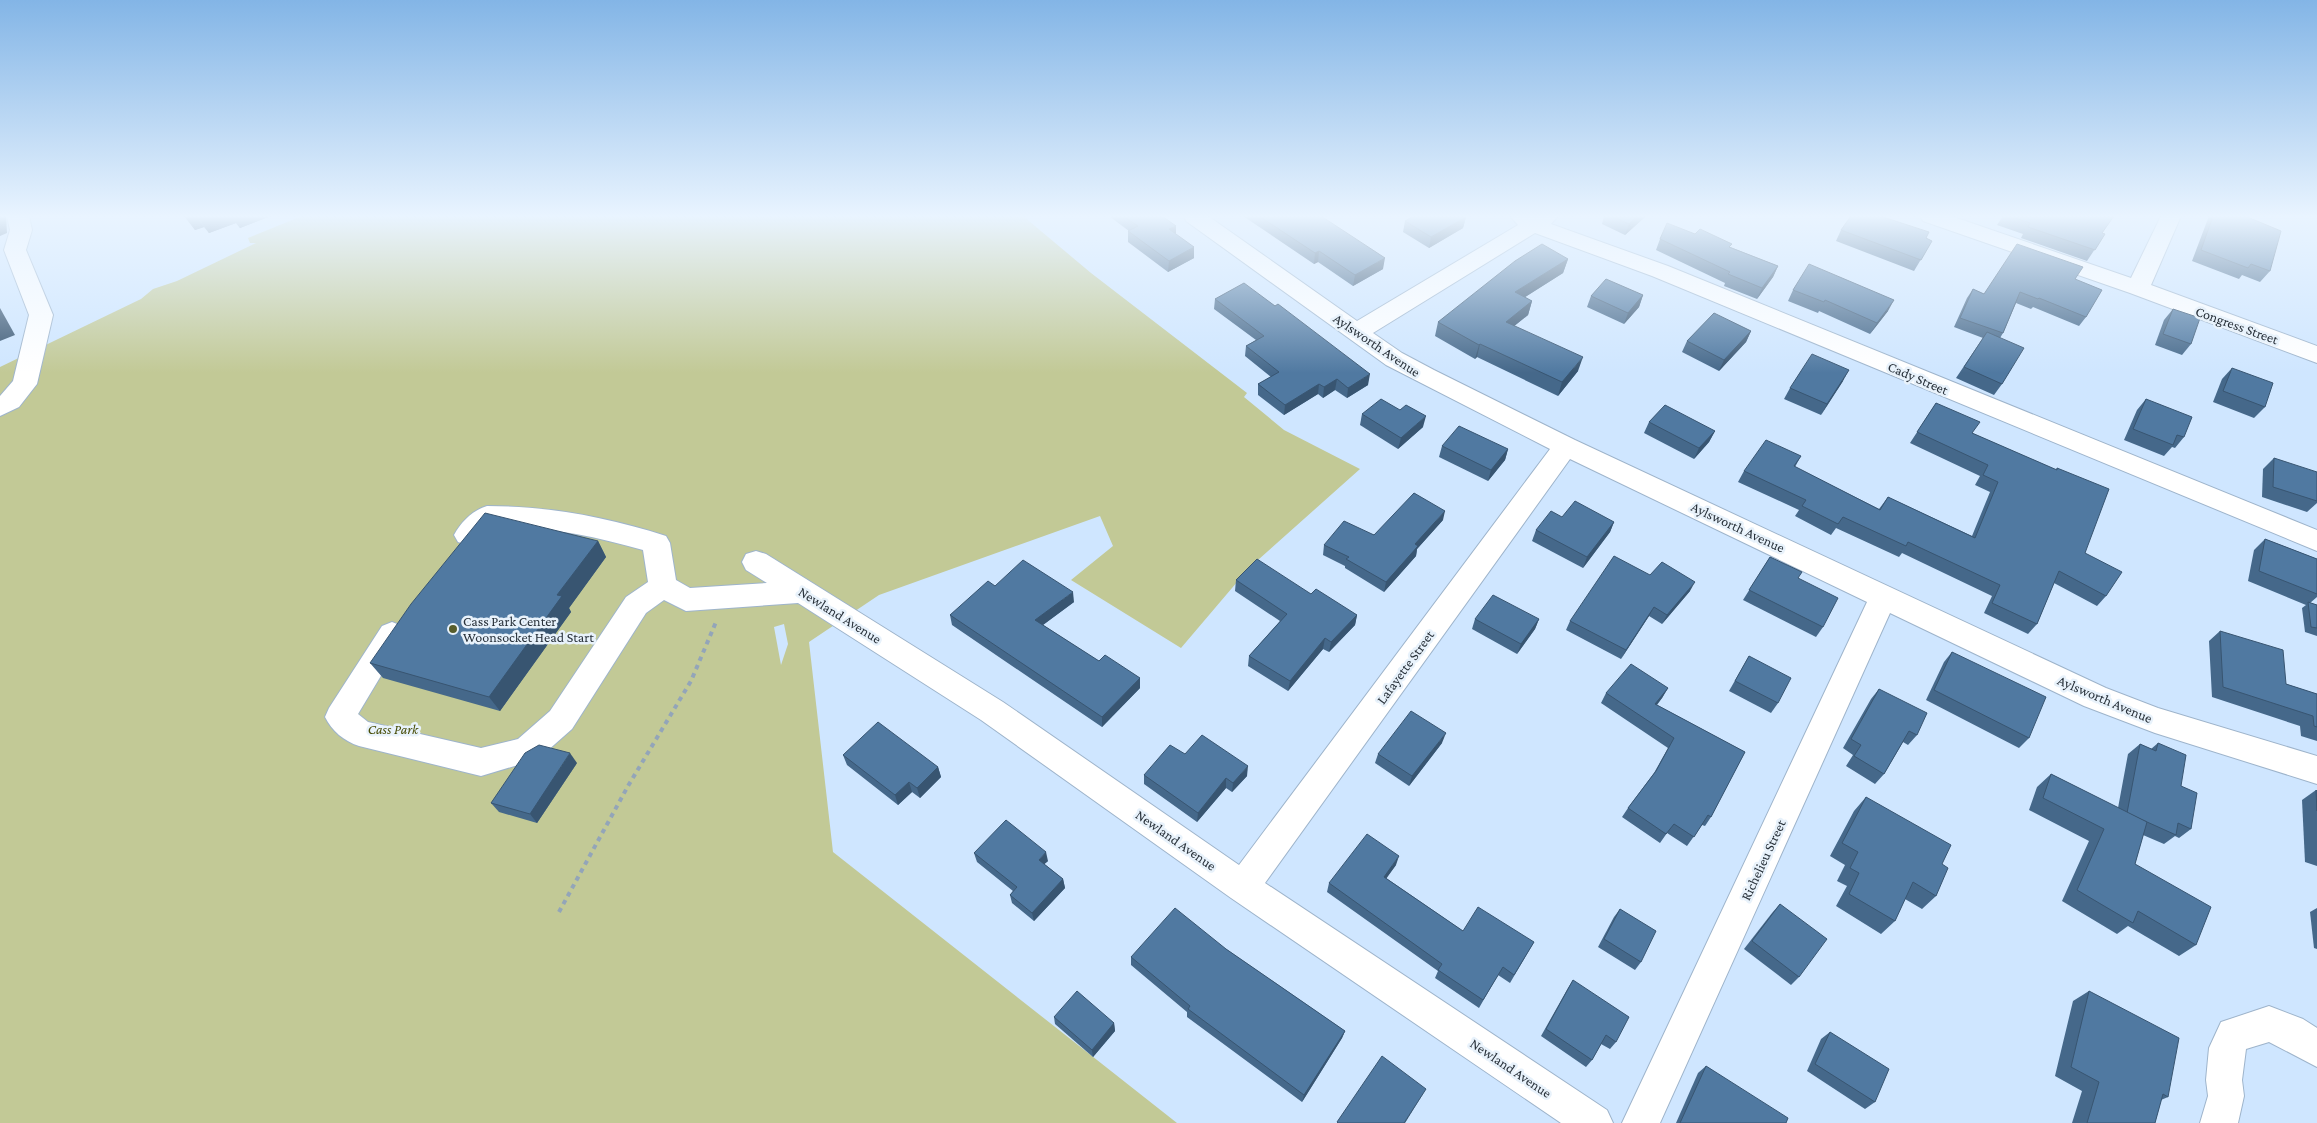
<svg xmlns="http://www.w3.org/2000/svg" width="2317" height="1123" font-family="'Crimson Pro',serif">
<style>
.green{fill:#c2c996;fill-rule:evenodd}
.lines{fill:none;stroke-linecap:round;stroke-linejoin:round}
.minor-casing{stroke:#9eb4cb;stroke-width:2}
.path{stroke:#93a5b9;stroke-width:4;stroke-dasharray:4.5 4.5;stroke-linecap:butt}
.minor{fill:#fff;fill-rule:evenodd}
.wall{fill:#45688a}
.shaded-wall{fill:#385571}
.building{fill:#5079a1;stroke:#385571}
.poi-dot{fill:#575d2b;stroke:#e8f2fb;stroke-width:2}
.labels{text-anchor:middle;stroke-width:5;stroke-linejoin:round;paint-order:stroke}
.street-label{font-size:14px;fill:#28313a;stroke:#e8f2fb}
.poi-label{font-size:14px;fill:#28313a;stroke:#e8f2fb;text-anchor:start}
.park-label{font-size:14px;font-style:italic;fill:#474c05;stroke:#e8f2fb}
</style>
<rect width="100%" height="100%" fill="#cfe6ff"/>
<path class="green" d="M302,216H1023L1091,273L1247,393L1244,397L1284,430L1360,469L1249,568L1181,648L1071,580L1113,546L1100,516L879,595L809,642L833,852L1177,1123H0V367L141,299L153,289L177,281L256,243H250L248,238ZM784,624L788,644L781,665L774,627Z"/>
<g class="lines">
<defs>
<g id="minor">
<path d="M7,216H29L32,230L26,250L53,315L37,384L19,407L0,416V396L13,381L29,315L4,250L10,230Z"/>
<path d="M1184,216H1208L1357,321L1518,225L1510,216H1558L1551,224L1668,266L2317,530V551L1652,276L1535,233L1373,333L1402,353L1434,370L1575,440L2106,688L2158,708L2317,756V784L2155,733L2084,706L1890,613L1660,1123H1622L1867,602L1570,459L1265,883L1607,1110L1613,1123H1561L1231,898L981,720L798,603L686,611L664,600L646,613L572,729L538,759L481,776L359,746C344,741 332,731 325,717L329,708L382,626L392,622L402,626L406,634L358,714L368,722L481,748L518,739L550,711L626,597L648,582L643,550C594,536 545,526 494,526C482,538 475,548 458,542L454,535C461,522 473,510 487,506C548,506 607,517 666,536L670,543L676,580L690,588L767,583L746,570L742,562L746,554L756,551L766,554L1003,702L1239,865L1550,449L1386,365L1186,221Z"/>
<path d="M1920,216H1951L2131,278L2161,216H2181L2151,285L2317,346V363L2130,293L1923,221Z"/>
<path d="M2269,1006L2303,1019L2317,1028V1067L2269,1042L2246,1049L2242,1080L2244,1096L2238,1123H2200L2208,1096L2206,1080L2209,1048L2221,1022Z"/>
</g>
</defs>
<use href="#minor" class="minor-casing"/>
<path class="path" d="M559,912L628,786L691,681L716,622"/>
<use href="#minor" class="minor"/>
</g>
<g class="wall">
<path d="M184,216H271L240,228L236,223L209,233L204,227L195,230Z"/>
<path d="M1109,216H1162L1194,258L1168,272L1128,242V231H1129Z"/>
<path d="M1243,216H1321L1383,269L1353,286L1318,262L1314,264Z"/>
<path d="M1604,216H1646L1625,235L1602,224Z"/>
<path d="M2003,216H2114L2102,233L2105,234L2087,261L2021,238L2023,234L1997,225Z"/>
<path d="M2209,216H2245L2270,271L2260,282L2242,275L2239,279L2192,261Z"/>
<path d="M1466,217L1463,228L1429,248L1403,232L1405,221Z"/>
<path d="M1841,230L1926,238L1932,241L1914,271L1836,241Z"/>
<path d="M1660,239L1730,247L1778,266L1773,277L1757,299L1724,286L1725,283L1656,250Z"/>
<path d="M1568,259L1563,273L1525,297L1532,301L1528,315L1514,326L1578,371L1558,396L1477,357L1475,359L1435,336L1438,322Z"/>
<path d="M2075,279L2086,317L2079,326L2033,307L2031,309L2016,303L2003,333L2000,338L2002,384L1994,395L1956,378L1983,338L1954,327L1967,298L1973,289L1984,294Z"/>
<path d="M1793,290L1888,311L1870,334L1819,311L1818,313L1788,301Z"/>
<path d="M1643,295L1639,307L1624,324L1587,307L1591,296Z"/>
<path d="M1215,299L1368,385L1347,398L1335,390L1323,398L1318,394L1284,415L1258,395V384L1271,377L1245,356L1246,346L1256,340L1214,309Z"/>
<path d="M2173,309L2191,344L2182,355L2155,345L2164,320Z"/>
<path d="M1751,331L1746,342L1719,371L1682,352L1687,341Z"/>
<path d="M2232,368L2265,407L2254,418L2213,402L2222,379Z"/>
<path d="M1843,381L1821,415L1784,399L1790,388Z"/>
<path d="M2146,399L2184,437L2175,448L2172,447L2164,456L2124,440L2137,410Z"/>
<path d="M1936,403L1972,433L2056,470L2057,468L2085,553L2106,596L2097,606L2054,583L2037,624L2028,634L1984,613L1992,596L1902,553L1899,557L1836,528L1831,535L1795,516L1799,510L1738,482L1744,471L1801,456L1795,467L1879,509L1888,497L1972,536L1990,492L1975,485L1980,476L1910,443Z"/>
<path d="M1362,414L1423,427L1398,449L1360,425Z"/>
<path d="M1649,422L1715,431L1709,442L1694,459L1644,433Z"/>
<path d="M1442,446L1508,449L1505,460L1488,481L1439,457Z"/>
<path d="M2274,458L2317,501V503L2307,512L2262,497L2263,469Z"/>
<path d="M1562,517L1614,522L1610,532L1583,568L1532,541L1536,530Z"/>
<path d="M1443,520L1417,549L1416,556L1384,592L1345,568V566L1323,555L1324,545Z"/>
<path d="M2265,539L2317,559V597L2310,603L2317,605V636L2305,632L2302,608L2306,605L2248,581L2254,550Z"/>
<path d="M598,541L606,557L569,608L571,612L500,711L383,678L370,663Z"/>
<path d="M1770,557L1798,578L1823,627L1816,637L1743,600Z"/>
<path d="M1650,575L1690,591L1662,624L1649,616L1621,659L1566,630L1570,621Z"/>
<path d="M1236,580L1311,594L1357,615L1355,625L1329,652L1323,649L1288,691L1248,666L1249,656L1280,621L1235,591Z"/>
<path d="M995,586L1074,602L1043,625L1140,688L1102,727L952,625L950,615Z"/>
<path d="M1475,619H1539L1535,629L1517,654L1472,629Z"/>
<path d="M2220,631L2286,684L2317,694V741L2301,736L2300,726L2212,697L2209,641Z"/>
<path d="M1952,652L2029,738L2019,748L1926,700L1944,662Z"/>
<path d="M1749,656L1778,703L1771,713L1729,691Z"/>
<path d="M1668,688L1662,698L1657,705L1745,752L1711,817L1705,826L1702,825L1687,846L1667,833L1660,843L1622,817L1628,808L1654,773L1668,748L1601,703L1606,693Z"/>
<path d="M1879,689L1917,735L1908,745L1903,742L1884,774L1875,784L1846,766L1853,755L1843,748L1871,699Z"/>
<path d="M1442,743L1409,786L1375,763L1378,754Z"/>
<path d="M2158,743L2181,786L2191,829L2179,838L2175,836L2164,844L2143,835L2135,864L2196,945L2179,956L2128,926L2117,934L2062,901L2089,841L2029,810L2037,787L2051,774L2118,808L2128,754L2140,744L2151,749Z"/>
<path d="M1185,754L1247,776L1232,792L1226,788L1197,822L1144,784V775Z"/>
<path d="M843,755L938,767L941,777L920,798L912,792L898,805L847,765Z"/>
<path d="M577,763L537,823L499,812L491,803Z"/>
<path d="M2316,790L2317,791V866L2305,862L2302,800Z"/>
<path d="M1866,797L1942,864L1936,896L1922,909L1905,899L1895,921L1881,934L1836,906L1847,886L1837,881L1845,865L1830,856L1854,811Z"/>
<path d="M974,853L1048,861L1044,864L1063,879L1065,888L1034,921L1012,903L1010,895L1013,891L977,862Z"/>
<path d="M1396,865L1386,878L1463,931L1534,942L1510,983L1498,975L1479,1008L1435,978L1438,971L1327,892L1329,883Z"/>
<path d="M1780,904L1799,977L1791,985L1744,949L1772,913Z"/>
<path d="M2317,908V949L2314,948L2310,912Z"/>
<path d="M1620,909L1641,962L1635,970L1598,947L1614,917Z"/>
<path d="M1226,949L1345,1031L1342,1038L1302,1102L1187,1017V1012L1131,965V957Z"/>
<path d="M1573,980L1616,1042L1610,1049L1601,1044L1592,1060L1586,1067L1541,1036L1568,988Z"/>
<path d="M2089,991L2168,1097L2161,1100L2155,1123H2072L2082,1091L2055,1076L2073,1001Z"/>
<path d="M1054,1017L1114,1023L1115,1031L1093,1057L1055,1024Z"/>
<path d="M1830,1032L1875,1102L1865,1109L1807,1071L1821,1039Z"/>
<path d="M1706,1066L1786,1123H1676L1698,1073Z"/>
</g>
<g class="shaded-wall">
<path d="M0,216H6L7,233L0,236Z"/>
<path d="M185,216H196L204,227L195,230Z"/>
<path d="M202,216H231L236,223L209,233L198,217Z"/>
<path d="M231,216H271L240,228Z"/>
<path d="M1637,216H1646L1625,235L1629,224Z"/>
<path d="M1466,217L1463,228L1429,248L1431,237Z"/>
<path d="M1176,226V237L1169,229Z"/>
<path d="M1194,247V258L1168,272L1169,261Z"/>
<path d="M1319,251L1318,262L1314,264L1315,253Z"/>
<path d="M1385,258L1383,269L1353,286L1355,275Z"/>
<path d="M1568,259L1563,273L1511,306L1515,292Z"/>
<path d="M1778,266L1773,277L1757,299L1762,288Z"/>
<path d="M1643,295L1639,307L1624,324L1628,313Z"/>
<path d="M1894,300L1888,311L1870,334L1877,323Z"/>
<path d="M1532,301L1528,315L1502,336L1506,322Z"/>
<path d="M0,308L15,335L0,341Z"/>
<path d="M1751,331L1746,342L1719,371L1724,360Z"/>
<path d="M1480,344L1477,357L1475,359L1479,345Z"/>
<path d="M1583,357L1578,371L1558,396L1562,382Z"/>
<path d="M1849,370L1843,381L1821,415L1827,404Z"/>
<path d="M1370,374L1368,385L1347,398L1348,388Z"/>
<path d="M1337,379L1335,390L1323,398L1324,387Z"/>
<path d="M1319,384L1318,394L1284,415L1285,405Z"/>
<path d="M1426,416L1423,427L1398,449L1401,438Z"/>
<path d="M1715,431L1709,442L1694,459L1699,448Z"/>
<path d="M1508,449L1505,460L1488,481L1491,470Z"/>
<path d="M1445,511L1443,520L1417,549L1416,556L1384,592L1386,582L1415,544Z"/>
<path d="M1614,522L1610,532L1583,568L1587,557Z"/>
<path d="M598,541L606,557L569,608L571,612L500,711L489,697L557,595Z"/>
<path d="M1695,582L1690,591L1662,624L1667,615Z"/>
<path d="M1073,592L1074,602L1036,630L1035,620Z"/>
<path d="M1654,607L1649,616L1621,659L1626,650Z"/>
<path d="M1357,615L1355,625L1329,652L1331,642Z"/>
<path d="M1539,619L1535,629L1517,654L1521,644Z"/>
<path d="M1325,638L1323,649L1288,691L1290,681Z"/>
<path d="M1140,678V688L1102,727V717Z"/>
<path d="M1668,688L1662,698L1649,714L1655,704Z"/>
<path d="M1446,733L1442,743L1409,786L1412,776Z"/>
<path d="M570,753L577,763L537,823L530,814Z"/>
<path d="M1248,766L1247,776L1232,792L1233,783Z"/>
<path d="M938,767L941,777L920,798L917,788Z"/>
<path d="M1226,778V788L1197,822L1198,813Z"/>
<path d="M909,782L912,792L898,805L895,795Z"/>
<path d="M1046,852L1048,861L1040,868L1039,860Z"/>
<path d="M1399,856L1396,865L1381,886L1384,877Z"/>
<path d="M1063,879L1065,888L1034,921L1032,913Z"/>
<path d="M1114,1023L1115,1031L1093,1057L1092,1050Z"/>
<path d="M1345,1031L1342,1038L1302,1102L1304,1095Z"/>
<path d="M1426,1089L1405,1123H1404Z"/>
</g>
<g class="building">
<path d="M1123,216H1162L1176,226L1169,229L1194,247L1169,261L1128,231L1138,226Z"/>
<path d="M1259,216H1321L1385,258L1355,275L1319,251L1315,253Z"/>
<path d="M1414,216H1464L1466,217L1431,237L1405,221Z"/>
<path d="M1611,216H1637L1629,224Z"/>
<path d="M1851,216H1880L1929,232L1926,238L1932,241L1921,260L1841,230Z"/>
<path d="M2009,216H2114L2102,233L2105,234L2095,250L2028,227L2030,223Z"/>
<path d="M2213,216H2245L2281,231L2270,271L2251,264L2248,268L2201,250Z"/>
<path d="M1667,223L1695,234L1700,229L1732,244L1729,247L1778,266L1762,288L1728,274L1730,272L1660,239Z"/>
<path d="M1542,244L1568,259L1515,292L1532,301L1506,322L1583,357L1562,382L1480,344L1479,345L1438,322L1515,261Z"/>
<path d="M2017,244L2083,267L2075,279L2102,290L2086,317L2039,298L2038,299L2020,292L2003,333L1960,318L1973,289L1984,294Z"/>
<path d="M1809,264L1894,300L1877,323L1825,300L1824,302L1793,290Z"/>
<path d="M1606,279L1643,295L1628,313L1591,296Z"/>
<path d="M1244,283L1275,306L1278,304L1370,374L1348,388L1337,379L1324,387L1319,384L1285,405L1258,384L1279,372L1246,346L1264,336L1215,299Z"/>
<path d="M2173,309L2200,318L2191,344L2163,334Z"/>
<path d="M1714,313L1751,331L1724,360L1687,341Z"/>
<path d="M1987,332L2024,348L2002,384L1964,367Z"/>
<path d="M1812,354L1849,370L1827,404L1790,388Z"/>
<path d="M2232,368L2273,383L2265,407L2223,391Z"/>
<path d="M1381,399L1400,410L1406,405L1426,416L1401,438L1362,414Z"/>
<path d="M2146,399L2192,417L2184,437L2177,435L2173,445L2133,429Z"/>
<path d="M1936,403L1980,422L1972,433L2057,470V468L2109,489L2085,553L2122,572L2106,596L2059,571L2037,624L1992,603L2000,585L1908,542L1906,546L1843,517L1838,524L1802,506L1806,500L1744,471L1766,440L1801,456L1794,466L1880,510L1888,497L1975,538L1998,482L1983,475L1988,465L1917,432Z"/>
<path d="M1665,405L1715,431L1699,448L1649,422Z"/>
<path d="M1459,426L1508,449L1491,470L1442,446Z"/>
<path d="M2274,458L2317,472V501L2273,487Z"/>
<path d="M1414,493L1445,511L1415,544L1418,546L1386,582L1346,559L1349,557L1324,545L1344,521L1374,535Z"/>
<path d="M1575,501L1614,522L1587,557L1536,530L1551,511L1562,517Z"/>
<path d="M485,513L598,541L557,595L562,596L489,697L370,663L411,604Z"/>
<path d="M2265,539L2317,559V594L2259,571Z"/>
<path d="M1614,556L1650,575L1662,562L1695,582L1667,615L1654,607L1626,650L1570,621Z"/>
<path d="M1770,557L1802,572L1798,578L1838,598L1823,627L1749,590Z"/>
<path d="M1257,559L1311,594L1316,589L1357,615L1331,642L1325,638L1290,681L1249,656L1287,614L1236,580Z"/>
<path d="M1023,560L1073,592L1035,620L1099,661L1105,655L1140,678L1102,717L950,615L988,581L995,586Z"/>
<path d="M1493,595L1539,619L1521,644L1475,619Z"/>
<path d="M2308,602L2317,605V628L2311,627Z"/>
<path d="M2220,631L2283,650L2286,684L2317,694V727L2314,726L2313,716L2223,687Z"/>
<path d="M1952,652L2046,697L2029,738L1934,690Z"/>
<path d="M1749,656L1791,678L1778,703L1735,681Z"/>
<path d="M1631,664L1668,688L1655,704L1745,752L1711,817L1708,815L1694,837L1674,824L1666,834L1628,808L1656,771L1674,738L1606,693Z"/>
<path d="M1879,689L1927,713L1917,735L1909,731L1884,774L1854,756L1861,745L1851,739Z"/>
<path d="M1411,711L1446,733L1412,776L1378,754Z"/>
<path d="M878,722L938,767L917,788L909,782L895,795L843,755Z"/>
<path d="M1202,735L1248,766L1233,783L1226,778L1198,813L1144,775L1170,745L1185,754Z"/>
<path d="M2158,743L2186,755L2181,786L2197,793L2191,829L2178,823L2176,835L2127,813L2140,744L2156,751Z"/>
<path d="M539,745L570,753L530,814L491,803L525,753Z"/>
<path d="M2051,774L2147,822L2135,864L2211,907L2196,945L2138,911L2133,923L2077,890L2104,829L2043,798Z"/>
<path d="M2316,790L2317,791V811Z"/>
<path d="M1866,797L1951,845L1942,864L1948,868L1936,896L1913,882L1895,921L1849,894L1859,873L1850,868L1858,852L1842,843Z"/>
<path d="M1006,820L1046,852L1039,860L1063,879L1032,913L1010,895L1017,887L974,853Z"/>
<path d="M1367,834L1399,856L1384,877L1463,931L1478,907L1534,942L1514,975L1503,967L1483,1000L1438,970L1442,964L1329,883Z"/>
<path d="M1780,904L1827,939L1799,977L1752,941Z"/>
<path d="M1175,908L1226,949L1345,1031L1304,1095L1188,1009L1190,1006L1131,957Z"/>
<path d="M1620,909L1656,931L1641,962L1604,939Z"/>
<path d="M1573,980L1629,1017L1616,1042L1606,1035L1592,1060L1546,1029Z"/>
<path d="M1077,991L1114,1023L1092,1050L1054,1017Z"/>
<path d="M2089,991L2179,1038L2168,1097L2163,1094L2155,1123H2087L2099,1082L2071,1067Z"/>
<path d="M1830,1032L1889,1069L1875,1102L1815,1064Z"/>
<path d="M1382,1056L1426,1089L1404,1123H1338L1337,1122Z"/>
<path d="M1706,1066L1788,1118L1786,1123H1680Z"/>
</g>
<linearGradient id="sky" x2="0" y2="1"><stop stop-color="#83b5e6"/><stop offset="0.58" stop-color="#e9f4ff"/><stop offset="1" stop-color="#e9f4ff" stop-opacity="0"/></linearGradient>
<rect width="2317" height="373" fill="url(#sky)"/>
<circle class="poi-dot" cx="453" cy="629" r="5"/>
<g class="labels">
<g class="street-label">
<text transform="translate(2237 325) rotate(20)" y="5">Congress Street</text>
<text transform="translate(1377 345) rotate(34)" y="5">Aylsworth Avenue</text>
<text transform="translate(1918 378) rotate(23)" y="5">Cady Street</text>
<text transform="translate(1738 527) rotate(25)" y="5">Aylsworth Avenue</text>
<text transform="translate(840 615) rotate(32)" y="5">Newland Avenue</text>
<text transform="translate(1405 667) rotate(-54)" y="5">Lafayette Street</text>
<text transform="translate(2105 699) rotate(23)" y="5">Aylsworth Avenue</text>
<text transform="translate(1176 840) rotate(35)" y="5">Newland Avenue</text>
<text transform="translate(1763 860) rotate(-65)" y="5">Richelieu Street</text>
<text transform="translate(1511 1068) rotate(34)" y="5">Newland Avenue</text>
</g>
<g class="poi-label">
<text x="463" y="626">Cass Park Center<tspan x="463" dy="16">Woonsocket Head Start</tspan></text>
</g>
<g class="park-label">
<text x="393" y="734">Cass Park</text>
</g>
</g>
</svg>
